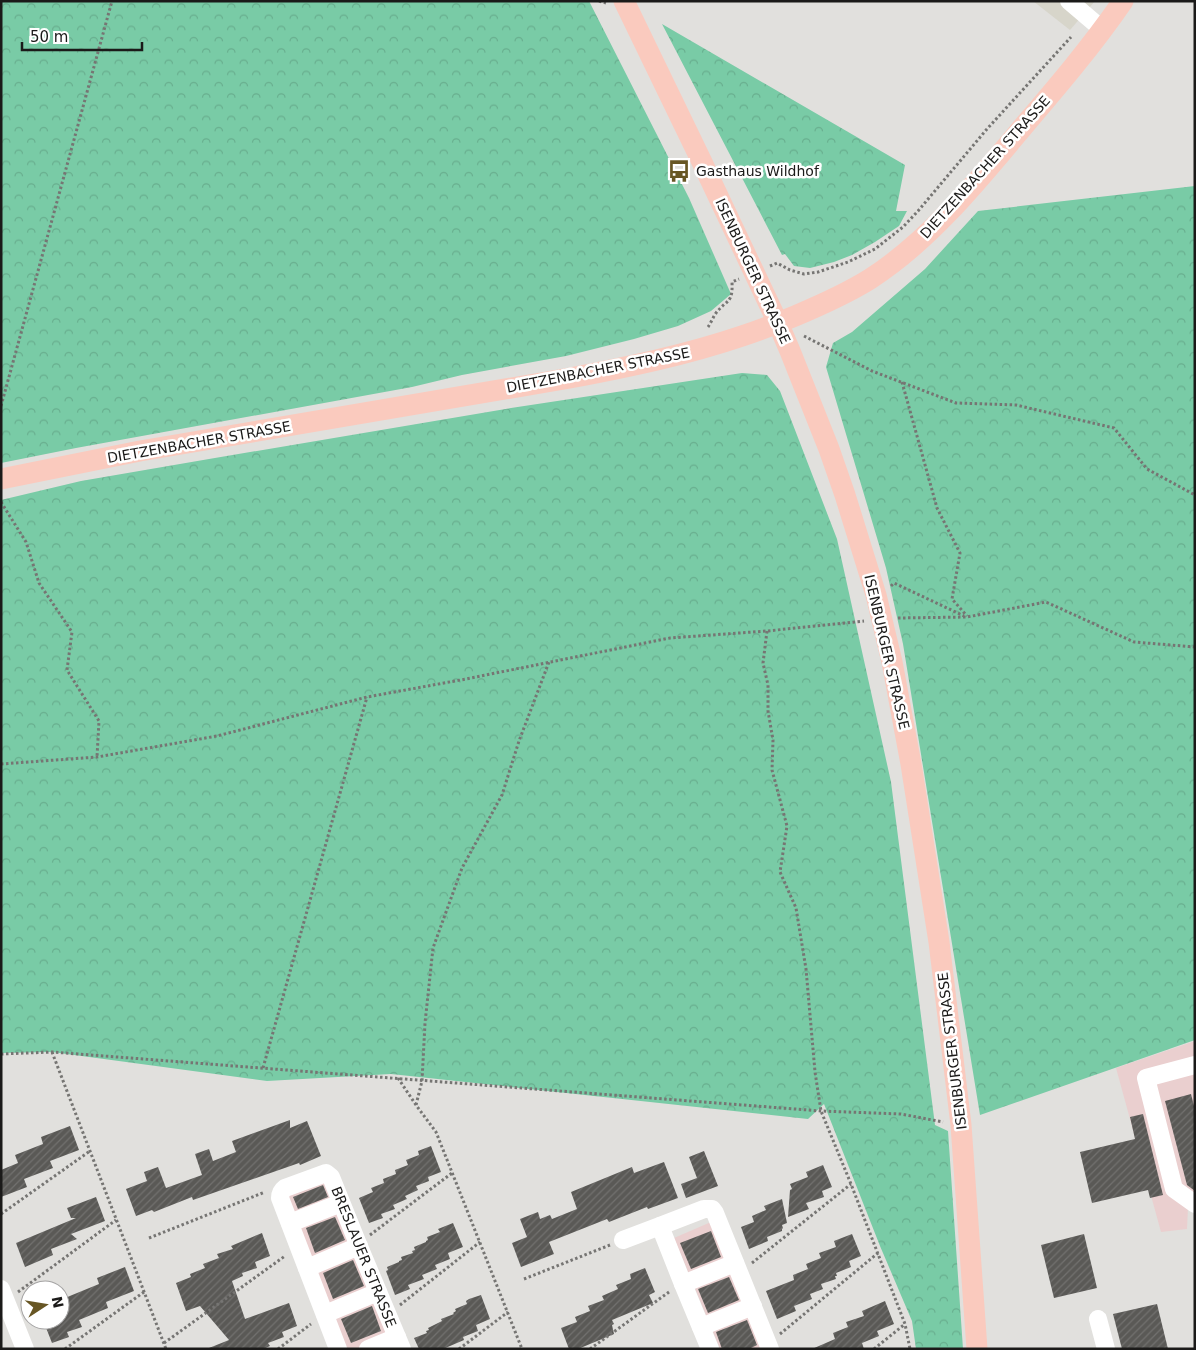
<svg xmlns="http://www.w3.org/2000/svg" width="1196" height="1350" font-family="'DejaVu Sans',sans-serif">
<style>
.built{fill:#d7d5ca}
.industrial{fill:#eacfcf}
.forest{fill:url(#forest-crowns)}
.building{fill:url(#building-hatch)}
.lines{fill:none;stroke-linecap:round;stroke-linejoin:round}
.path{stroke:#767573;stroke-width:3;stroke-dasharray:2.5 2.5;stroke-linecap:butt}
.minor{stroke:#fff;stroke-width:18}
.major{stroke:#facabe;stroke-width:21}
.labels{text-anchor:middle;stroke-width:5;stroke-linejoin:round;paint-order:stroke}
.street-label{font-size:14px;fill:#1b1a19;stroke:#fff}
.poi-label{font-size:14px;fill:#1b1a19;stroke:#fff;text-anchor:start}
</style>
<defs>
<pattern id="forest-crowns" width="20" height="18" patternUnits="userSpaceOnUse" patternTransform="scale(1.25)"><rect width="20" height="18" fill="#79cba6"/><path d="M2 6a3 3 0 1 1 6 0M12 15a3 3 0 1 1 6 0" fill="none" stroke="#68ae8e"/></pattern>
<pattern id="building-hatch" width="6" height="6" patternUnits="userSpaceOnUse" patternTransform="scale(1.25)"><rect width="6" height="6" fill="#5a5956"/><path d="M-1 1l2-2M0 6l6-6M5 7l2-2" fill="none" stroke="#72716f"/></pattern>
</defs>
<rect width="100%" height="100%" fill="#e1e0dd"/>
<path class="built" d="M1033,1H1095L1070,30Z"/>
<g class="industrial">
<path d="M1195,1041V1193L1188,1208L1187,1229L1161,1232L1116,1068Z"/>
<path d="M325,1178L393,1349H347L285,1194Z"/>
<path d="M711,1222L763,1349H720L674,1238Z"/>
</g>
<g class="forest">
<path d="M1,1H589L689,198L731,294L711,311L678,326L634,339L566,356L462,375L412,387L76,448L1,463Z"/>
<path d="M662,24L905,165L896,211H907L899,226L875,242L852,255L834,262L810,268L794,266L785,254L782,255Z"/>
<path d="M1195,186V1040L980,1115L903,644L886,568L826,367L833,343L852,332L925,269L978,211Z"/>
<path d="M742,373L767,375L780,391L837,539L891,782L935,1125L948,1131L963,1349H916L912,1321L880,1246L824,1104L808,1119L391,1074L267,1081L52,1052L1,1053V500L81,481L209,459L511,408Z"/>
</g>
<g class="building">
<path d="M1191,1094L1195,1110V1191L1187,1185L1165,1101Z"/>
<path d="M1143,1114L1163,1195L1150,1198L1148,1190L1092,1203L1080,1152L1135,1139L1130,1117Z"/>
<path d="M290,1120V1128L307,1121L321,1156L300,1165L299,1163L193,1200L192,1197L154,1212L152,1210L136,1216L126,1189L147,1181L144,1172L158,1167L166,1188L202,1175L195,1154L209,1149L213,1161L236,1152L232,1141Z"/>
<path d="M70,1126L79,1150L50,1161L53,1168L24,1179L27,1187L1,1197V1170L18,1163L15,1155L43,1144L41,1137Z"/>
<path d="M431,1146L441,1172L428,1177L429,1181L416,1186L418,1190L405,1196L407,1199L393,1205L395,1209L381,1214L383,1218L369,1223L359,1198L373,1192L371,1188L384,1183L383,1179L396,1174L395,1170L408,1165L406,1160L419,1155L418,1151Z"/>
<path d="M704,1151L718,1186L686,1198L681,1184L697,1178L689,1157Z"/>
<path d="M664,1162L678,1198L648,1209L647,1207L609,1222L607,1219L549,1242L554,1254L521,1267L512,1243L527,1237L520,1219L538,1212L540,1219L550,1215L552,1219L577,1209L571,1192L632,1167L634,1173Z"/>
<path d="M823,1165L832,1187L822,1191L824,1197L806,1203L809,1209L788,1217L790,1190L792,1189L790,1184L808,1177L806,1172Z"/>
<path d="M323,1185L328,1197L298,1209L293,1197Z"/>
<path d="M96,1197L105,1221L71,1234L77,1239L51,1249L53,1255L25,1267L16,1243L76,1218H71L67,1208Z"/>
<path d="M782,1199L787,1223L782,1225L783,1228L782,1229V1231L767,1237L768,1241L749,1249L741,1227L754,1222L752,1216L766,1210L764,1206Z"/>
<path d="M335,1217L345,1240L315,1253L306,1228Z"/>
<path d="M453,1223L463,1247L448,1253L450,1259L435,1265L437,1269L422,1275L424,1279L408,1285L410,1289L395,1295L386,1271L388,1270L387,1267L399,1262V1261L402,1260L401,1257L413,1253L412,1251L415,1250L414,1247L426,1242V1241L428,1240L427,1237L440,1232L438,1229Z"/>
<path d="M711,1231L721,1257L691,1269L680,1243Z"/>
<path d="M262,1233L270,1256L255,1262L257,1268L242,1273L243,1276L232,1281L245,1319L289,1303L297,1326L282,1332L284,1337L268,1343L270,1346L263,1349H209V1348L229,1340L200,1306L186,1311L176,1283L191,1277L190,1274L205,1268L203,1264L219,1258L217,1254L233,1249L231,1246Z"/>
<path d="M852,1234L861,1256L849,1261L851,1267L836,1273L837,1276H835L836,1279L821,1284L823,1289L810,1294L812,1299L794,1306L796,1311L777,1319L766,1291L794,1280L793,1275L808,1269L806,1264L821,1258L819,1253L836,1247L834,1241Z"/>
<path d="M1084,1234L1097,1288L1054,1298L1041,1245Z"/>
<path d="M353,1260L364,1286L333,1299L323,1273Z"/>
<path d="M125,1267L134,1291L106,1302L108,1308L79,1320L82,1327L67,1332L69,1337L52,1343L43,1320H60V1300L99,1284L97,1278Z"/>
<path d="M645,1268L655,1292L649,1295L653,1303L612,1320L614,1324L612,1325L614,1334L578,1349H569L561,1328L577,1322L575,1317L590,1311L588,1306L604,1300L602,1296L618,1289L616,1285L631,1279L630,1274Z"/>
<path d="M729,1277L739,1300L708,1313L698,1289Z"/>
<path d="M481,1295L490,1319L476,1325L478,1331L463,1337L464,1340L443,1349H419L414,1338L427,1333L426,1331L429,1330L428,1328L442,1321L441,1319L454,1314L453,1313L456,1311L455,1309L467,1304L466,1301L469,1299Z"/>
<path d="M885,1301L894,1324L877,1331L879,1336L862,1343L864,1349H812L835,1339L833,1333L848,1327L846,1322L864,1316L862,1311Z"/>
<path d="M1157,1304L1168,1349H1122L1113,1314Z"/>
<path d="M372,1306L381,1331L351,1343L341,1319Z"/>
<path d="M747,1320L757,1345L749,1349H722L716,1332Z"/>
</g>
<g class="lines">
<g class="path">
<path d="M599,1L606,3"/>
<path d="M770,266L777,263L790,270L804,274L818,272L848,262L875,249L903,227L918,211L987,129L1071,37"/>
<path d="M708,327C711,323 713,317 716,313C727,299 733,304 732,282L739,279"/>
<path d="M804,336L872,371L956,403L1016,405L1114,428L1147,469L1195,495"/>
<path d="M902,382L937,508L960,553L952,599L967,616"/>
<path d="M1,406L112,1"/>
<path d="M1,502L26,542L39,583L72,632L67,670L99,721L97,757"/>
<path d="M891,586L894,583L964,616"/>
<path d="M898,618L967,617L1046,602L1134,642L1195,647"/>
<path d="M767,631L763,663L768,685V711L773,740L772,770L787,826L780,872L796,908L806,969L815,1072L821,1111L851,1184L905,1324L910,1349"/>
<path d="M1,764L97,757L217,736L367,697L466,679L670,638L767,631L864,621"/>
<path d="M52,1052L166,1349"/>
<path d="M1,1054L52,1052L821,1111L901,1114L943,1122"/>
<path d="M263,1068L367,697"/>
<path d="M398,1078L416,1105L436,1132L522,1349"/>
<path d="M416,1105L422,1081L425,1023L433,948L462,868L502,795L519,741L549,662"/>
<path d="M1,1214L90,1151"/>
<path d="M370,1235L452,1173"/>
<path d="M149,1238L265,1192"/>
<path d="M752,1263L851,1184"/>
<path d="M524,1279L610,1245"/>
<path d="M18,1292L116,1220"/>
<path d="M400,1305L480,1242"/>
<path d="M780,1334L878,1253"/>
<path d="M164,1343L285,1256"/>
<path d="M65,1349L144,1292"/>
<path d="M278,1349L311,1324"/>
<path d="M459,1349L508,1312"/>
<path d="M590,1349L669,1292"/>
<path d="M874,1349L905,1324"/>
</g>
<g class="minor">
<path d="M1069,1L1103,30"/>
<path d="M1195,1065L1146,1078L1174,1189L1195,1204"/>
<path d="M290,1223L341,1203"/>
<path d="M623,1240L660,1226"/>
<path d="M307,1268L359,1246"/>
<path d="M683,1284L735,1263"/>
<path d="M1,1289L25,1349"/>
<path d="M325,1314L378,1292"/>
<path d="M1098,1319L1106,1349"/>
<path d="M701,1327L753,1306"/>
<path d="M338,1349L280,1198C280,1194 281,1191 285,1188L326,1173L331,1177L358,1244L402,1349"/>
<path d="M368,1349L397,1337"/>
<path d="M710,1349L683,1284L660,1226L704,1209H712L715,1213L770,1349"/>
</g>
<g class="major">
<path d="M624,1L701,160L778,323L790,351L829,449L845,495L876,595L892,662L911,764L939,942L961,1125L977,1349"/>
<path d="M1,479L140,451L570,378C628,367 686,355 742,336C760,330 778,323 795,316C821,305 846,294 870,279C929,241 977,182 1022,128C1057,87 1092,46 1123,1"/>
</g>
</g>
<defs>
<symbol id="bus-bare" viewBox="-9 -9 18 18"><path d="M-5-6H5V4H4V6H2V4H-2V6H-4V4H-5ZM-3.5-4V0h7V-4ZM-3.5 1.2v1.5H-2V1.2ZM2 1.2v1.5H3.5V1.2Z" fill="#675624" stroke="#fff" stroke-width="2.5" paint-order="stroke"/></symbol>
</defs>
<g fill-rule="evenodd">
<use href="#bus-bare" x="663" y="155" width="32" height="32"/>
</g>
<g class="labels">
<g class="street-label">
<text transform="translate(985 167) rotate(-48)" y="5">DIETZENBACHER STRASSE</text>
<text transform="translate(753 271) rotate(65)" y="5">ISENBURGER STRASSE</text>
<text transform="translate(598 370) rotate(-11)" y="5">DIETZENBACHER STRASSE</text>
<text transform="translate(199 442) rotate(-10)" y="5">DIETZENBACHER STRASSE</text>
<text transform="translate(887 652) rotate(77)" y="5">ISENBURGER STRASSE</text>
<text transform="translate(952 1051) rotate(-97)" y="5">ISENBURGER STRASSE</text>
<text transform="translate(364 1257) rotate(68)" y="5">BRESLAUER STRASSE</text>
</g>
<g class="poi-label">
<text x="696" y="176">Gasthaus Wildhof</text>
</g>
</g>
<rect width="1196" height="1350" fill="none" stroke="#1b1a19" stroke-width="5"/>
<g transform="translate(45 1305) rotate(78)"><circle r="24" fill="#ffffff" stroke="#a4a3a3"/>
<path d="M0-4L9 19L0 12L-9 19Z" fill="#675624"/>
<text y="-8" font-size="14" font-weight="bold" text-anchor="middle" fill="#1b1a19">N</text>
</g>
<path d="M22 42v8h120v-8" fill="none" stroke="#1b1a19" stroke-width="2.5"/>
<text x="30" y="42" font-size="15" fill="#1b1a19" stroke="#ffffff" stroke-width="4" paint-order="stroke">50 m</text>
</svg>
